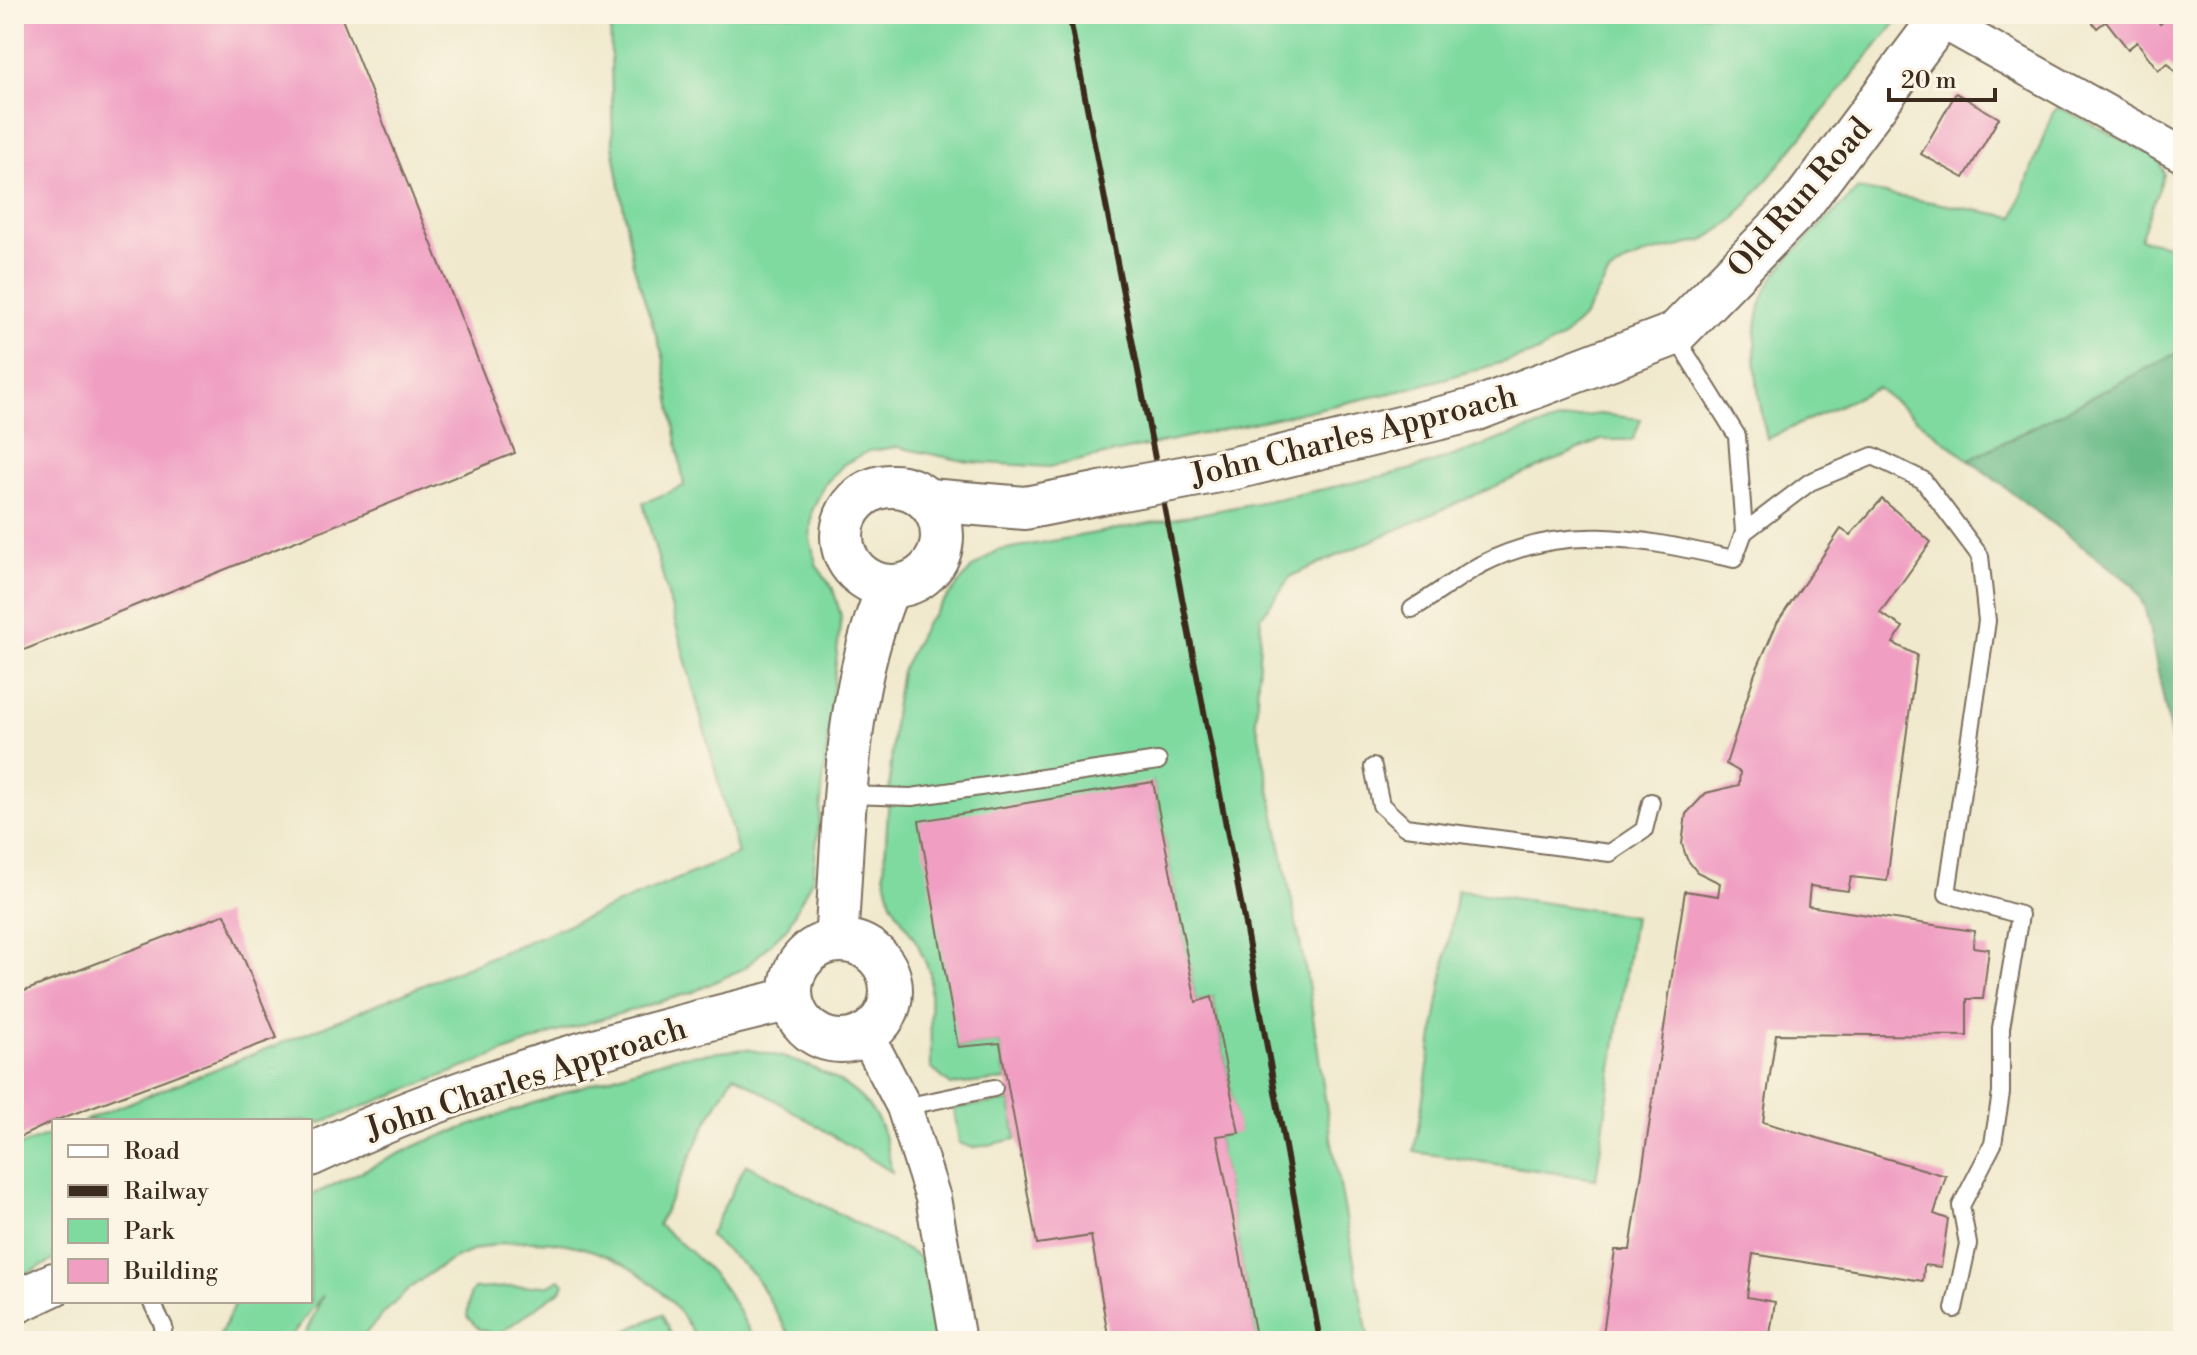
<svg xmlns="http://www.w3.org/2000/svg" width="2197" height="1355" font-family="'Libre Bodoni',serif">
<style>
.green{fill:#7fdaa0;stroke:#5d825f;stroke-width:2}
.forest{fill:#67ba86;stroke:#517252;stroke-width:2}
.building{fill:#f09fc2}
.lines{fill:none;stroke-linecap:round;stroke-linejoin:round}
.service-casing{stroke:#7a6d5b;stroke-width:20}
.minor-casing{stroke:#7a6d5b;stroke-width:38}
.tertiary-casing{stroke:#7a6d5b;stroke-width:46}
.service{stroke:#fff;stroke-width:16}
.minor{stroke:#fff;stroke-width:34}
.tertiary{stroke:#fff;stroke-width:42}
.rail{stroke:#3b2a1e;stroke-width:6}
.tertiary-bridge-casing{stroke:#7a6d5b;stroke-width:46;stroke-linecap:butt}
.tertiary-bridge{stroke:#fff;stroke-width:42}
.labels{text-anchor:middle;stroke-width:6;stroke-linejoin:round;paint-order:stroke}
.street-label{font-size:32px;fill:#3b2a1e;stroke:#fcf5e5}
</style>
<rect width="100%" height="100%" fill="#fcf5e5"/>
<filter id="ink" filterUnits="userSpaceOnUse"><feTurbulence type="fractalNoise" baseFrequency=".0125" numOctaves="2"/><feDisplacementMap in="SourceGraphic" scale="16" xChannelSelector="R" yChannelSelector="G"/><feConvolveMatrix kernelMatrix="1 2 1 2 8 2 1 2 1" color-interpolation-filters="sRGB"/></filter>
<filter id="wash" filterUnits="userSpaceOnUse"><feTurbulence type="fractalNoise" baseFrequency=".006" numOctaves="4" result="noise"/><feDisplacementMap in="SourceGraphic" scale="32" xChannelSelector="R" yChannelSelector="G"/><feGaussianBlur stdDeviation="1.8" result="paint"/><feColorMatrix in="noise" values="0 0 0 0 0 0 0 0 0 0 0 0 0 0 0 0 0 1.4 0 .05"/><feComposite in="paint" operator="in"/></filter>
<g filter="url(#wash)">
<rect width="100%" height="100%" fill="#f0e9cd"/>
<g class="green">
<path d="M610,14H1903L1734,220L1703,241L1650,253L1627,262L1609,274L1583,318L1562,338L1536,353L1400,391L1049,467L969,462L897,447L869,451L844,464L824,485L812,511L810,539L817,566L833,589L841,616L813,877L787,928L745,968L693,992L554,1033L310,1127V1121H83L322,1027L738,854L643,503L684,486L663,356L633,264L613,145Z"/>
<path d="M2058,107L2160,159L2164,175L2140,239L2183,248V350L1969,460L1877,388L1767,439C1758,399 1748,337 1763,297C1778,260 1830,218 1858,189L2014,217L2052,114Z"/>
<path d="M1600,414L1641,419L1633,440H1601L1291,576L1261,617L1256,720L1308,983L1330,1132L1369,1341H1257L1217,1136L1238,1132L1213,997L1196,1002L1153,782L958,1047L1000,1043L1006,1080L951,1085L931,1068L930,973L918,945L891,902L884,873L894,715L901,671L926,623L971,569L996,551C1129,527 1263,504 1396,473C1465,457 1529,421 1600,414Z"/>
<path d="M1457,890L1634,916L1596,1179L1414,1152Z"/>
<path d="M746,1049C793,1057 863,1079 882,1129C887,1143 889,1158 892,1172L734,1075L708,1120L658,1225C706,1263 728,1284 754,1341H697C661,1264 567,1225 485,1247C433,1261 393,1301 359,1341H302L323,1295L287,1341H217L236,1301H310V1196L424,1142L571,1090L675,1057Z"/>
<path d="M1010,1101L1016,1139L973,1148L959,1143L954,1108Z"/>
<path d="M54,1133V1260L14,1280V1148Z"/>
<path d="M746,1164L918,1256L923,1266L938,1341H793L754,1275L709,1236Z"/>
<path d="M560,1279L564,1284L561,1290L497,1335L479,1329L467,1317L470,1295L474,1289L549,1285Z"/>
<path d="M662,1314L674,1341H604Z"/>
</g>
<path class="forest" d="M2183,350V795L2145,608L2133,585L1969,460Z"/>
<g id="blocks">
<g class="building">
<path d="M14,14H340L515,453L14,654Z"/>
<path d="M2086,14H2152L2160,24L2170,16L2183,33V81L2168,63L2158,70L2137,42L2128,49L2106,21L2097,28Z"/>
<path d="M1956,93L1999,118L1964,178L1921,154Z"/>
<path d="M1882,499L1931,542L1880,613L1903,627L1893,643L1917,655L1887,881L1851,877L1848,891L1810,886L1808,906L1974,931L1973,947L1989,949L1983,999H1967V1036L1776,1034L1763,1122L1946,1176L1934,1214L1948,1219L1941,1267L1924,1265L1923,1281L1753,1254L1747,1297L1775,1302L1769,1341H1602L1615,1250H1630L1685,891L1718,896L1720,883L1697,872L1687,859L1682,844L1686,814L1706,793L1739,785L1740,772L1726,764L1755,673L1777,623L1841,529L1850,535Z"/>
<path d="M1153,782L1196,1002L1212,997L1239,1133L1217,1136L1257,1341H1109L1091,1236L1037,1244L1000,1043L958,1047L919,821Z"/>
<path d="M225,914L277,1038L54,1121L14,1140V995Z"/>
</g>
</g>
</g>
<g filter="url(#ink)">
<use href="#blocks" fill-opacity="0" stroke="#7a6d5b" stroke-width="2"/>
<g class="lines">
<defs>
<g id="service">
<path d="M1744,532L1810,482L1873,456L1923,480L1980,556L1987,621L1947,894L2020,915L2001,1028V1093L1993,1144L1961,1206L1968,1244L1954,1309"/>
<path d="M1412,609C1435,595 1457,578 1480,565C1567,520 1645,540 1734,559L1744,532L1737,436L1675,336"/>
<path d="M1373,767L1381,805L1405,827L1610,853L1644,830L1651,802"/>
<path d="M847,795L912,797L1158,761"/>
<path d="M904,1107L994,1088"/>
<path d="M151,1301L164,1327L159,1341"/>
</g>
<g id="minor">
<path d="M1940,20L2183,155"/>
<path d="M866,1034L904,1107L933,1198L958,1341"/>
</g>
<g id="tertiary">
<path d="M1235,468L1474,410L1675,334L1800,206L1944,14"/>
<circle cx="892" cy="536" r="50"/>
<path d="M928,500L1025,508L1101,493"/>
<circle cx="841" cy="991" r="50"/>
<path d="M836,941C845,822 842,696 889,586"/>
<path d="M310,1155C467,1081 624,1039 791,999"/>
<path d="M14,1303L54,1284"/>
</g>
</defs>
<use href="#service" class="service-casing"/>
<use href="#minor" class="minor-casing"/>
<use href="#tertiary" class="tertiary-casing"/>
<use href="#service" class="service"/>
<use href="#minor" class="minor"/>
<use href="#tertiary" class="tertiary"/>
<path class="rail" d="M1069,14L1242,908L1320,1341"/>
<defs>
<path id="tertiary-bridge" d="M1101,493L1235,468"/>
</defs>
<use href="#tertiary-bridge" class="tertiary-bridge-casing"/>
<use href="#tertiary-bridge" class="tertiary-bridge"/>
</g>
</g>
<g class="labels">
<g class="street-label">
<text transform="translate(1799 197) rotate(-49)" y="11">Old Run Road</text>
<text transform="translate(1354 435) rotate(-14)" y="11">John Charles Approach</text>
<text transform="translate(526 1078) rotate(-18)" y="11">John Charles Approach</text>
</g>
</g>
<rect width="2197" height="1355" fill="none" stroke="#fcf5e5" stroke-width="48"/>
<rect x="52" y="1119" width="260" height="184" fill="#fcf5e5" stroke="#afa495" stroke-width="2"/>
<rect x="68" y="1145" width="40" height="12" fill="#ffffff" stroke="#afa495" stroke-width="2"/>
<text x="124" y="1159" font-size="24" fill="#3b2a1e">Road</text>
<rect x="68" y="1185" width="40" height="12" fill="#3b2a1e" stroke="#afa495" stroke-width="2"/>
<text x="124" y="1199" font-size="24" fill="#3b2a1e">Railway</text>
<rect x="68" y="1219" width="40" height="24" fill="#7fdaa0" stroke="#afa495" stroke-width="2"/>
<text x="124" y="1239" font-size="24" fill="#3b2a1e">Park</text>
<rect x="68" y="1259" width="40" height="24" fill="#f09fc2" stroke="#afa495" stroke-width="2"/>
<text x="124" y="1279" font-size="24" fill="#3b2a1e">Building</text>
<path d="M1889 88v12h106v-12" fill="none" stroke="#3b2a1e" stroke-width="4"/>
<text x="1901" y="88" font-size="24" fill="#3b2a1e" stroke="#fcf5e5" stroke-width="6" paint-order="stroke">20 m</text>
</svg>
